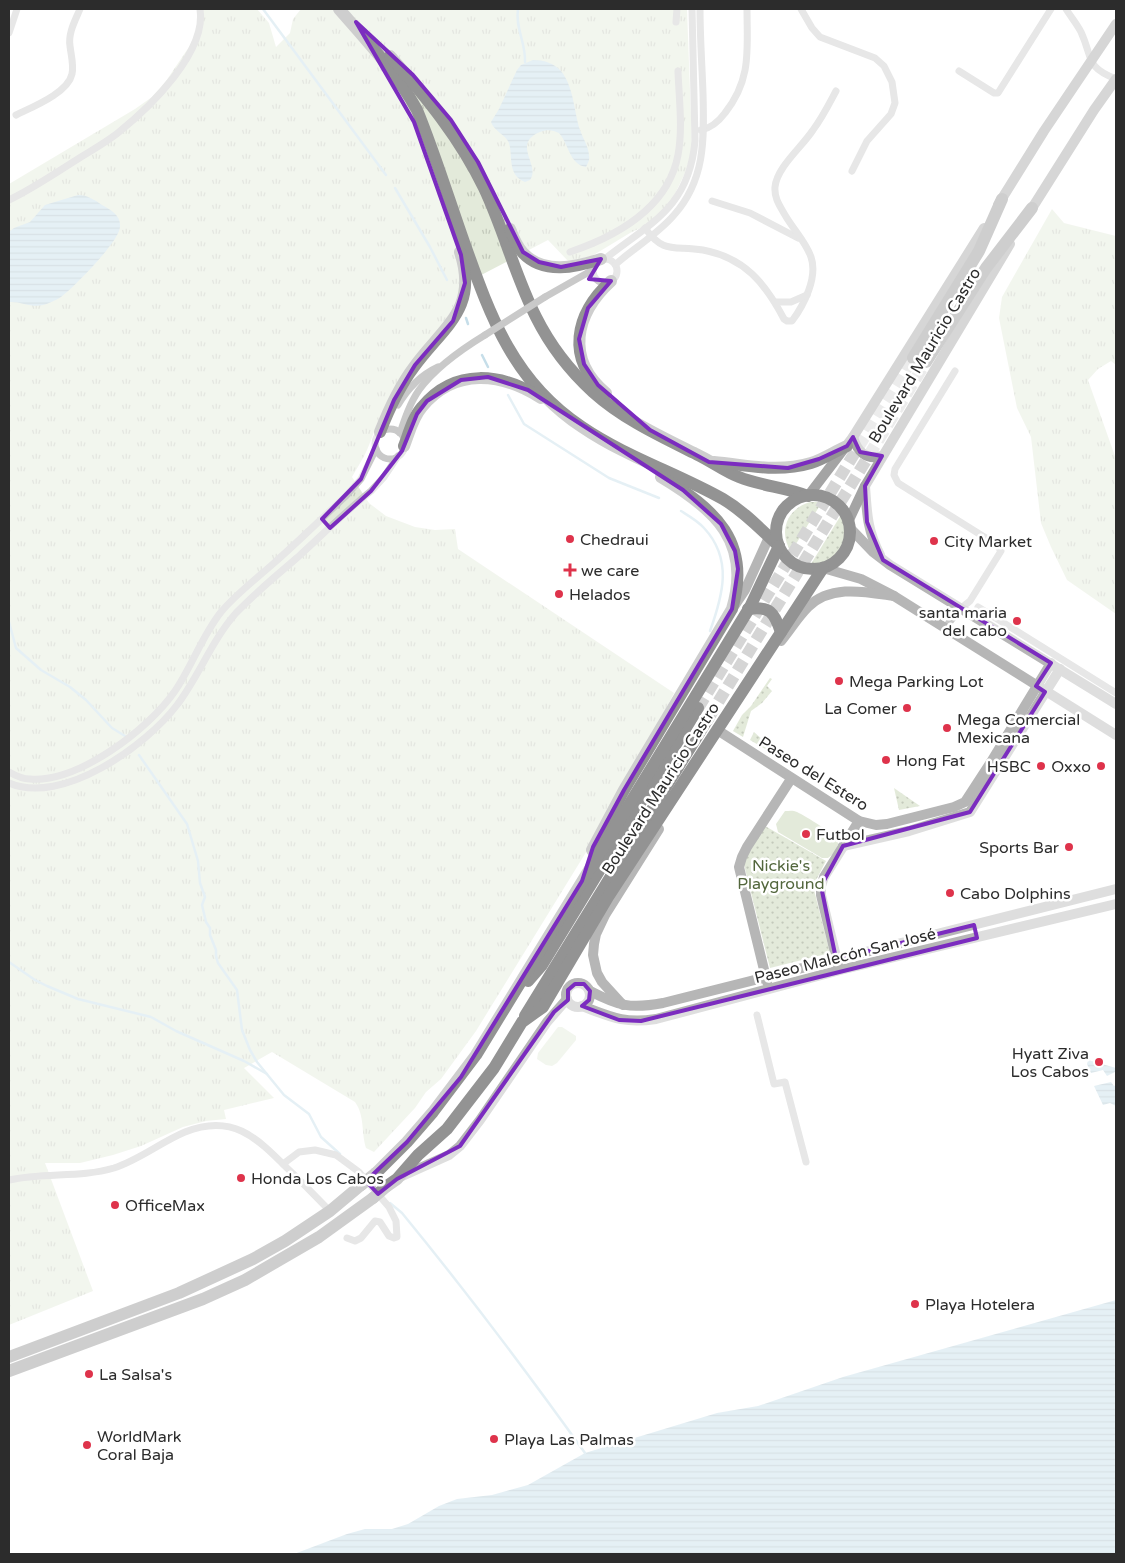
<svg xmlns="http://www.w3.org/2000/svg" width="1125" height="1563" font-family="'Varela Round',sans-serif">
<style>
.grass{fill:url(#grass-tufts)}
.park{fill:url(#park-dots)}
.pitch{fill:#e3eada}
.water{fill:url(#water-rules)}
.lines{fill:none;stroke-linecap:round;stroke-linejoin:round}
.stream{stroke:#c6dee9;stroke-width:2.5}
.highway-tunnel{stroke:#d5d5d5;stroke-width:12;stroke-dasharray:12 6;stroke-linecap:butt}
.street{stroke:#c9c9c9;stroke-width:7}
.secondary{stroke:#b6b6b6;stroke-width:10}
.primary{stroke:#a4a4a4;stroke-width:10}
.highway{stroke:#939393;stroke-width:12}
.street-bridge{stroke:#c9c9c9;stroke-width:7}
.highway-bridge{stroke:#939393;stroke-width:12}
.marked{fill:none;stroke:#7b2cbf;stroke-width:4;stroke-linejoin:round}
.poi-dot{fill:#de334b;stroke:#fff;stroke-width:2}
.labels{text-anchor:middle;stroke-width:5;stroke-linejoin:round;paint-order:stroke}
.street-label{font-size:16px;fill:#2c2c2c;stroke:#fff}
.poi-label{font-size:16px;fill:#2c2c2c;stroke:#fff;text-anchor:start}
.park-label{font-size:16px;fill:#52663c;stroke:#fff}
</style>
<defs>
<pattern id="grass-tufts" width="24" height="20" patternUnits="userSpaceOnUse" patternTransform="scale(1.25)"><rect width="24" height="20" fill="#e3eada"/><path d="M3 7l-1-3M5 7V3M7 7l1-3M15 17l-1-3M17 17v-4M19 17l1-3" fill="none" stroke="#c3c9bb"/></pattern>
<pattern id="park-dots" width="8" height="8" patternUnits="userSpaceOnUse" patternTransform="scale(1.25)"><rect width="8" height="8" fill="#e3eada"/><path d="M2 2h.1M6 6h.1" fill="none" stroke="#c3c9bb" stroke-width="1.8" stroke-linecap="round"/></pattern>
<pattern id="water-rules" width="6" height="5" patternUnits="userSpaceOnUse" patternTransform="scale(1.25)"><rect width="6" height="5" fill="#c6dee9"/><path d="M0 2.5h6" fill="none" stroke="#aabfc8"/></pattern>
</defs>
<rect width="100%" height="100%" fill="#fff"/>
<g class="grass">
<path d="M203,9H257L269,23L276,47L290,33L293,19L301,9H687L692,144L691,154L685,173L672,200L653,222L630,233L592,256L568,261L548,240L462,285C446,331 414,365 387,405C377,419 374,434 367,450C363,459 357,468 352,477L369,503L386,516L415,527L435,530L455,529L458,549L674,693L637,765L604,823L476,1031L441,1079L426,1092L415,1108L374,1152L366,1148C361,1132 365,1116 355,1102L272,1052L244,1068L274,1098L224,1110L226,1119L206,1121L183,1127L141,1146L113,1155L80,1163H45L93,1291L9,1325V184L135,109L152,97L166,81L193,41Z"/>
<path d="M1052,209L1064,223L1116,236V365L1111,361L1098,369L1088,380L1116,459V614L1067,580L1051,547L1041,523L1031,437L1017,408L999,318L1002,297Z"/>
</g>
<g class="park">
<path d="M810,502H822L791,552C778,531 787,509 810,502Z"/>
<path d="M841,515C856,539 839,566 811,564Z"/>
<path d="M770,678L772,679L767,686L772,691L762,703L751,711L743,737L733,731L742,715L751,706Z"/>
<path d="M754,732L786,761L750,740Z"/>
<path d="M894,788L920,806L899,810Z"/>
<path d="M765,826L826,861L813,886L830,953L770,968L743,861Z"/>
</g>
<g class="pitch">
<path d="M785,811C789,811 793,810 797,812C805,816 836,834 838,842C839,849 833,854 828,858H822L778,832L776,824Z"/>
<path d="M558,1027H562L576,1036V1040L557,1063L552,1066L546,1065L537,1059L538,1053Z"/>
</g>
<g class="water">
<path d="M533,60C543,60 554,63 561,71C574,87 574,112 580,130C583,139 589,147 589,156C590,160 588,163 586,167C569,164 569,144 559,133C553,130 547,129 540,132C511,144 541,165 530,180L525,182C507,175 513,156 509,143C506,135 494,131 491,122L499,109L517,70L521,65Z"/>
<path d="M78,195C87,195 95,200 102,205C111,210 121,215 120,227C119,242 73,288 61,297C56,300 48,304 43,305C32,308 20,301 9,302V232L14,228L30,222L45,205Z"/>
<path d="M1088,1060L1116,1068V1074L1115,1072L1107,1076L1103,1070L1091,1073L1087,1064Z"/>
<path d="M1111,1082L1114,1086L1116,1085V1106L1110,1103L1103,1105L1094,1086Z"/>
<path d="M1116,1300V1554H294L347,1534L365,1529H392L408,1524L439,1506L457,1499L492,1495L528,1485L585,1453L717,1413L758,1406L843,1377Z"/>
</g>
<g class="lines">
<g class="stream">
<path d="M263,9L386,175"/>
<path d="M518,9C515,28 526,43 525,62"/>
<path d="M395,188L430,247L447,280"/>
<path d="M466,318L468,324"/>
<path d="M482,355L488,367"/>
<path d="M508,395L524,424L609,478L659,498"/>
<path d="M681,511C689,516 698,521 704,528C733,559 723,595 710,631"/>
<path d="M9,622L16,648L41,670L70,687L86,700L112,728L125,736"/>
<path d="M139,755L187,824L198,861L200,883L205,897L202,905L206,922L210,928V935L216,950V956L218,963L237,990L242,1030L250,1050L257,1062L284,1095L309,1114L321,1137L340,1154"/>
<path d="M9,962L35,980L47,986L78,999L151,1017L176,1031L244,1061L267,1074"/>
<path d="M390,1203L402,1213C466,1291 527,1372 585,1453"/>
</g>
<g class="highway-tunnel">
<path d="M698,708L913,358"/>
<path d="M709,717L926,362"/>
</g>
<g class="street">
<path d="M801,9L812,28L820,37L875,58L884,66L892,82L895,103L891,114L867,141L852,171"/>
<path d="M1066,9C1071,17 1077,24 1081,32C1093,58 1085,67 1116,79"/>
<path d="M676,22L677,9"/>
<path d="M9,33L17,9"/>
<path d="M959,71L994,93H998L1051,9"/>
<path d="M16,115C32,107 68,93 72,74C74,65 71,55 70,46C68,33 75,21 80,9"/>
<path d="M701,130C712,128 719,121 725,113C752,79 747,49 747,9"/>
<path d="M9,200C34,188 57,172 81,157C94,149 108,141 119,132C150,107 207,52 200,9"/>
<path d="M712,201L750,213L798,238"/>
<path d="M645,228C664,255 675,245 703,250C745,258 765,283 784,319L787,321H792C804,305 818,277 811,257C806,242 793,229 785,215C780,206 774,198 775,187C777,167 802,147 813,130C822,118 829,104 836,91"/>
<path d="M570,252C617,236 668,208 678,155C683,128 679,99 678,71"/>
<path d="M606,258C652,222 689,207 695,141L692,9"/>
<circle cx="605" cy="271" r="12"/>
<path d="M616,264C634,248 658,234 674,215C706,179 704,138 703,93C702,65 700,37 700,9"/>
<path d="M545,297L589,272L593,269"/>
<path d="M775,302H791L807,295"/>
<path d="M398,405C408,388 421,375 438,367"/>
<circle cx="390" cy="444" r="15"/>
<path d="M400,433C405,418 410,403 419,390C435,368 462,349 485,335"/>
<path d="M978,607L1116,693"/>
<path d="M944,629L960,609L970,601L1001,551L997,545L898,483L894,475L895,469L955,371"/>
<path d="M9,772C16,776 22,779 30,779C78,783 149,729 175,691C192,666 202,636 221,612C236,594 256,579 274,563C299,541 322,518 346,496L361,479L376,449"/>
<path d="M9,783C62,806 146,746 177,705C199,676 212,640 236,613C255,593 277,575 298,557C322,535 345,512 371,491L384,477L398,456"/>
<path d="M757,1015L774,1084L785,1082L806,1162"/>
<path d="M283,1164L299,1152L315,1150L336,1155L359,1172L389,1207L396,1221L397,1237L394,1238L389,1236L380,1222L375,1221L361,1238L355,1241L347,1238"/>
<path d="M9,1180C44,1172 80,1178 114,1168C139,1160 161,1142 185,1132C232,1113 256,1137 287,1168C302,1182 316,1197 330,1211"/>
</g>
<g class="secondary">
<path d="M865,486C867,514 867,529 880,555"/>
<path d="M850,528L873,552L890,565L1116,704"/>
<path d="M823,568L861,579L894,596L1116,735"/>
<path d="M735,605L745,590L769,537"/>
<path d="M781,641C790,630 798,617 808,607C831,584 866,592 894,596"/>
<path d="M722,733L859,821L876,825L887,824L954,807L965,802L991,762L1051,663"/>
<path d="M843,846L909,831L970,812L1060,669"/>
<path d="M838,965L821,895V886L824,877L859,821"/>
<path d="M767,982L739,867L742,857L747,847L791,779"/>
<circle cx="578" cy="995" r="12"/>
<path d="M590,991C619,1006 630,1009 663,1003L1116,889"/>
<path d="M623,1005L602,982L597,973L593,955L594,944L596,934L605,915L659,829"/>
<path d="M582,1006C611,1017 624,1024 656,1019L840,970L1116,904"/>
<path d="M400,1177L449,1155L460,1146L480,1120L547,1022L567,999"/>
</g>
<g class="primary">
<path d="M998,205L1044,131L1116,24"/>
<path d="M1029,213L1094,110L1116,79"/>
<path d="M853,437C857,451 866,461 882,456"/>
<path d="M808,496L853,437L984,228"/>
<path d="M848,522L865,486L1010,244"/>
</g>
<g class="highway">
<path d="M339,9C367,41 396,72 417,110C435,154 449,200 465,245C491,318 514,382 582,427C626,457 677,473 723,499C745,512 761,530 779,546"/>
<path d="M390,56C426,97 460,138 484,188C504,230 515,276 536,317C550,345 570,371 593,392C623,419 660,436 696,454C711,461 724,471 739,477C761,486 785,487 808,496"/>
<path d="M510,229C513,237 517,246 523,253C544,275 576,267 601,259"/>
<path d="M913,358L979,251L1002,199"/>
<path d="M926,362L986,268L1032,208"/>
<path d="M606,393C565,359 575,314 611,281"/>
<path d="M380,432C389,409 399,387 414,367C443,327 479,309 460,252"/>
<path d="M404,446C409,433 413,417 422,407C455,367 502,373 541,398"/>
<path d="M714,462C748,465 777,473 811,463C824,459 835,451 847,446"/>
<circle cx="813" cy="532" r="37"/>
<path d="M748,609C770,606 774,612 781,632"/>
<path d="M592,850L624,790L732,609C752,542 715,509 661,477"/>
<path d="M528,981L542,965L698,708"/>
<path d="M525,1016L709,717"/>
<path d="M376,1173L407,1142L433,1112L476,1055L750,607L779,546"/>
<path d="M387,1186L397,1179L418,1155L447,1129L494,1068L522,1022L543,1007L608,897L823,568"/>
<path d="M9,1357L179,1293L253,1259L285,1241L330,1211L361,1185"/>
<path d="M9,1371L203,1299L245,1280L319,1237L373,1198"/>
</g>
<path class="street-bridge" d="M485,335L545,297"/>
<g class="highway-bridge">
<path d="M361,1185L376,1173"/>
<path d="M373,1198L387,1186"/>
</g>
</g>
<path d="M0 0H1125V1563H0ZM356,22L413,75L451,120L478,162L523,252L539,262L561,267L601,259L589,279L611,281L588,308L579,339L584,364L598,385L650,430L709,462L788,468L819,459L847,446L853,437L860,452L882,456L865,486L867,522L883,560L1051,663L1036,686L1045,692L970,812L843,846L821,886L836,959L974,925L977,938L641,1021L619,1020L582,1006L589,1000L590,991L584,984H575L568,990V1000L554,1012L460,1146L397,1179L378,1194L366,1181L407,1142L461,1077L582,881L593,847L624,790L732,609L738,569L735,551L721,524L683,490L528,390L488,377L461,380L427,401L417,414L402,451L371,491L330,528L322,519L361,479L394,400L415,365L453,321L465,283L461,255L414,122Z" fill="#fff" fill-opacity=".55" fill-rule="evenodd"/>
<path class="marked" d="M356,22L413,75L451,120L478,162L523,252L539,262L561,267L601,259L589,279L611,281L588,308L579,339L584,364L598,385L650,430L709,462L788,468L819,459L847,446L853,437L860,452L882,456L865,486L867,522L883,560L1051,663L1036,686L1045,692L970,812L843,846L821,886L836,959L974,925L977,938L641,1021L619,1020L582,1006L589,1000L590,991L584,984H575L568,990V1000L554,1012L460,1146L397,1179L378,1194L366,1181L407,1142L461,1077L582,881L593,847L624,790L732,609L738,569L735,551L721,524L683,490L528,390L488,377L461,380L427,401L417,414L402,451L371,491L330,528L322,519L361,479L394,400L415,365L453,321L465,283L461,255L414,122Z"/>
<g class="poi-dot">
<circle cx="570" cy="539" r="5"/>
<circle cx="934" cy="541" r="5"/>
<path d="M567.5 562.5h5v5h5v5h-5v5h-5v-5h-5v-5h5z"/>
<circle cx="559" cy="594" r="5"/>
<circle cx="1017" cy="621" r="5"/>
<circle cx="839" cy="681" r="5"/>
<circle cx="907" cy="708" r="5"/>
<circle cx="947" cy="728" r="5"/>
<circle cx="886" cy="760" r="5"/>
<circle cx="1041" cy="766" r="5"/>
<circle cx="1101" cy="766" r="5"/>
<circle cx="806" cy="834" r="5"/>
<circle cx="1069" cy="847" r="5"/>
<circle cx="950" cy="893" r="5"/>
<circle cx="1099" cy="1062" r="5"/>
<circle cx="241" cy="1178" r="5"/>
<circle cx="115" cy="1205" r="5"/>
<circle cx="915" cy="1304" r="5"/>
<circle cx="89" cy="1374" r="5"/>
<circle cx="494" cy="1439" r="5"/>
<circle cx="87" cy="1445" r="5"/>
</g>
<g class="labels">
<g class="street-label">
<text transform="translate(924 355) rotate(-59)" y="6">Boulevard Mauricio Castro</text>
<text transform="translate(814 773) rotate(32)" y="6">Paseo del Estero</text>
<text transform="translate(660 788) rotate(-57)" y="6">Boulevard Mauricio Castro</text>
<text transform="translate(845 955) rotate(-14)" y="6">Paseo Malecón San José</text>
</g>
<g class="poi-label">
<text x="580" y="545">Chedraui</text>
<text x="944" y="547">City Market</text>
<text x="581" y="576">we care</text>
<text x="569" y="600">Helados</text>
<text x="1007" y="618" text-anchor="end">santa maria<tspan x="1007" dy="18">del cabo</tspan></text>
<text x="849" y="687">Mega Parking Lot</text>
<text x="897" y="714" text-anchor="end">La Comer</text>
<text x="957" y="725">Mega Comercial<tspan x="957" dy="18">Mexicana</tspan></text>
<text x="896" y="766">Hong Fat</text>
<text x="1031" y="772" text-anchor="end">HSBC</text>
<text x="1091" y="772" text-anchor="end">Oxxo</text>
<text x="816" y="840">Futbol</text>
<text x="1059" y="853" text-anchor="end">Sports Bar</text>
<text x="960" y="899">Cabo Dolphins</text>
<text x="1089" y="1059" text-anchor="end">Hyatt Ziva<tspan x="1089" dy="18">Los Cabos</tspan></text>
<text x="251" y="1184">Honda Los Cabos</text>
<text x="125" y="1211">OfficeMax</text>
<text x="925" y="1310">Playa Hotelera</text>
<text x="99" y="1380">La Salsa's</text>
<text x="97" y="1442">WorldMark<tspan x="97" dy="18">Coral Baja</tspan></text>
<text x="504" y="1445">Playa Las Palmas</text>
</g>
<g class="park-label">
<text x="781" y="871">Nickie's<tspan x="781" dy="18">Playground</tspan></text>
</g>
</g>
<rect width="1125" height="1563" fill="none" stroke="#2c2c2c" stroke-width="20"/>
</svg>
